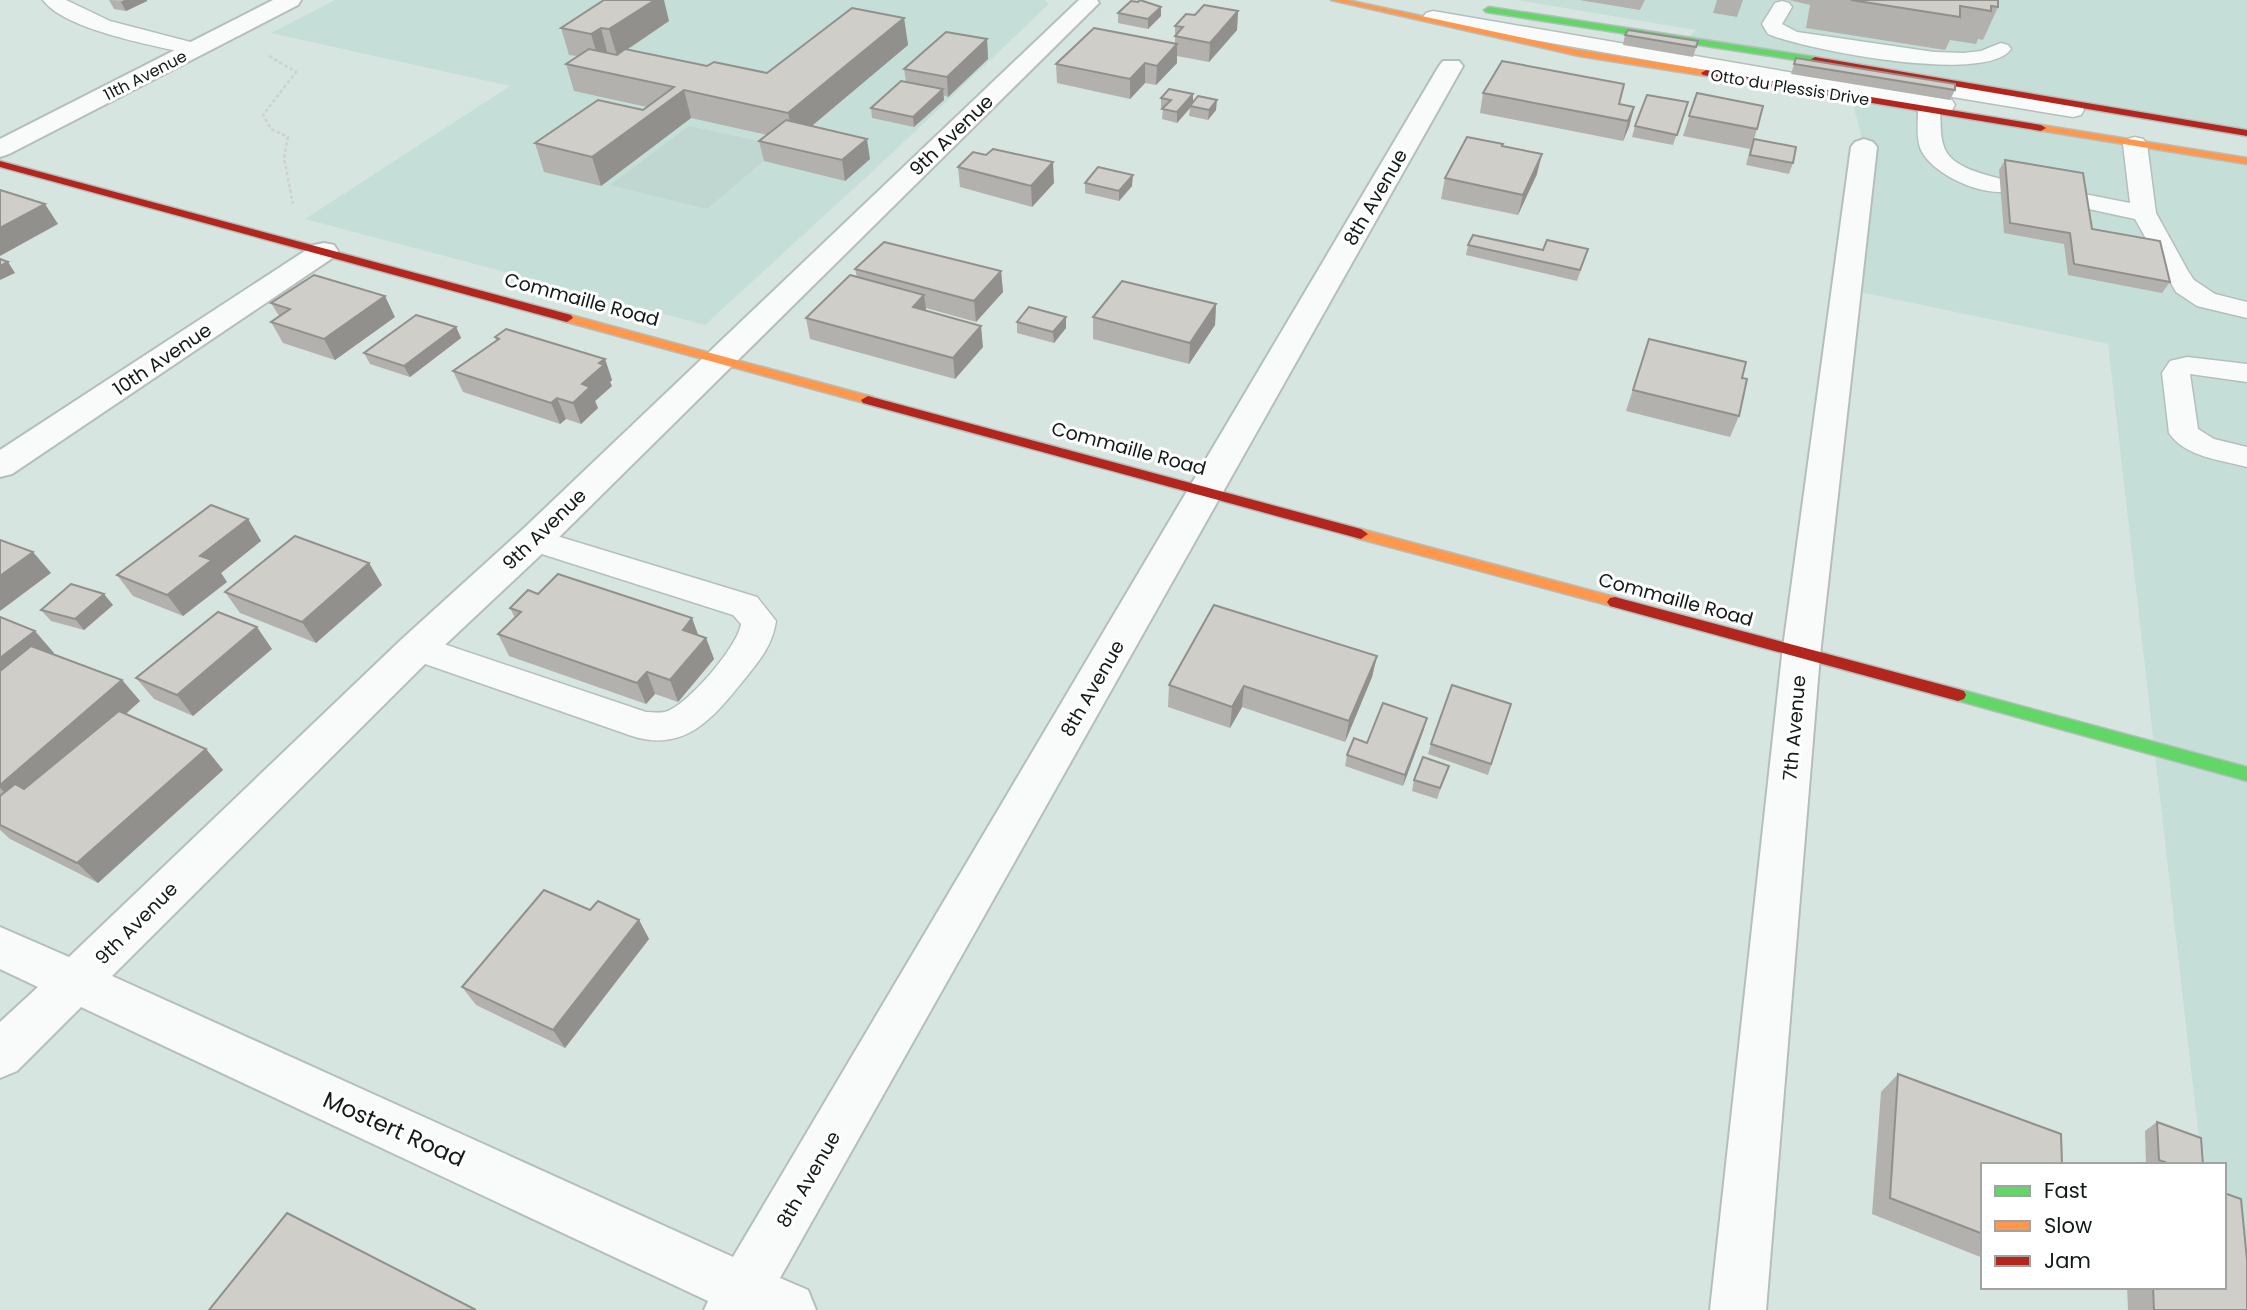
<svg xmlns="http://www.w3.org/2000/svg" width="2247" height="1310" font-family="Poppins,sans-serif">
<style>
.built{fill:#c5dfd8}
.green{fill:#c0d7d1}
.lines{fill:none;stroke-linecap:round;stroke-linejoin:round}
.lane-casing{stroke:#b4bfbc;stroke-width:3}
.street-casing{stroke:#b4bfbc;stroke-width:4}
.fast-casing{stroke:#b4bfbc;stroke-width:3}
.slow-casing{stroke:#b4bfbc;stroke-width:3}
.jam-casing{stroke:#b4bfbc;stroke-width:3}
.path{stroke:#cdd1d0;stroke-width:2.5;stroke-dasharray:3.5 2.5;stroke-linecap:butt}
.lane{fill:#f9fbfa;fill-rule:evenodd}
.street{fill:#f9fbfa;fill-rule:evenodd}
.fast{fill:#63d668;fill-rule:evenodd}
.slow{fill:#ff974d;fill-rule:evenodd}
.jam{fill:#b3261e;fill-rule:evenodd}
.wall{fill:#b2b1ad}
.shaded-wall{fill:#91908d}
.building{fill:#cfcec9;stroke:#91908d;stroke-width:2}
.labels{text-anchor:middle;stroke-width:6;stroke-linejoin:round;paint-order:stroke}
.far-street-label{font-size:16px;fill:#111a18;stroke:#fff}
.street-label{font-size:19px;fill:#111a18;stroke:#fff}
.near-street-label{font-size:23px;fill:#111a18;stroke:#fff}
</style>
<rect width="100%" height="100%" fill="#d7e5e1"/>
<g class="built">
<path d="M335,0H1045L1049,4L887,158L705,325L305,219L510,86L271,33Z"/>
<path d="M1516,0H2247V133L1688,38L1696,30Z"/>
<path d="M1850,92L2247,161V1310L2224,1287V1165H2202L2108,344L1846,289L1864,147Z"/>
</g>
<path class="green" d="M689,126L781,146L707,209L610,185Z"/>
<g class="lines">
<defs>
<g id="lane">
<path d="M43,0H66L110,21L202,45L205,49L202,53L195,55C158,46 66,31 43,0Z"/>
<path d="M1782,1L1789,3L1792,7L1782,24L1797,32L1934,52L1963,53L1981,51L2001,43L2008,45L2011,49C1986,85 1806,50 1768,34L1762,24L1775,3Z"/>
<path d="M1433,11L1952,100L1955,105L1952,110L1940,111C1941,122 1940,134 1943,144C1949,169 1988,175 2009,181L2012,186L2009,191C1983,197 1933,175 1921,150C1916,139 1918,123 1918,111L1920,108L1426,21L1423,17L1426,13Z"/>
<path d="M1918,78L2073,103L2081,105L2084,110L2081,115L2073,117L1910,90L1907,85L1910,80Z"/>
<path d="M2135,137L2143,139L2147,144L2156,213L2188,271L2194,280L2215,294L2247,302V318L2197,306L2176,292L2135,219L2070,205L2067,200L2070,195L2079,193L2130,203L2123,144L2127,139Z"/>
<path d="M2187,357L2247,364V382L2190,374L2198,429L2214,439L2247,447V467C2221,460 2185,457 2169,433L2162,373L2170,361Z"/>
<path d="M534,529L757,597L776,621C772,647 759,661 743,681C713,718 685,753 632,736L405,657L400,648L405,639L417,635L646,712C652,712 661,714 668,711C690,702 738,646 741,624L733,615L523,548L518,540L523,532Z"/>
</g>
<g id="street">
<path d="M273,0H301L298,5L9,154L0,157V139Z"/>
<path d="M1079,0H1097L1099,3L547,549L431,658L112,976L733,1257L1439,66L1443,61H1459L1463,66L780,1278L808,1290L816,1310H704L708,1301L81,1007L17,1071L0,1078V1022L38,987L0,969V927L69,957L403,638L521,531Z"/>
<path d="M1864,139L1873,142L1877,147L1820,655L1766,1310H1710L1782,655L1851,147L1855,142Z"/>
<path d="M324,243L334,245L338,251L334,257L12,474L0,477V450L314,245Z"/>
</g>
<g id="fast">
<path d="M1489,7L1815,57L1820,60L1815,63L1486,12L1484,10Z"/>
<path d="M1958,689L2247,767V781L1952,699L1950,695L1952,691Z"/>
</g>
<g id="slow">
<path d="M1331,0H1347L1579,50L1706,70L1711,73L1706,76L1579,56Z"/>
<path d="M2041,125L2247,158V164L2037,130L2036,128Z"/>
<path d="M567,314L873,397L875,400L868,404L563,321V315Z"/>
<path d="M1361,529L1615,597L1623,602L1615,607L1356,538L1354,534Z"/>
</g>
<g id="jam">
<path d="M1815,57L2247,130V136L1812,62L1810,60Z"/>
<path d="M1706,70L2041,125L2046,128L2041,131L1703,75L1701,73Z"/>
<path d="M0,161L571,315L573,318L567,322L563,321L0,167Z"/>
<path d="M868,396L1361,529L1368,534L1361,539L863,403L861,400Z"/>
<path d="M1615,597L1958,689L1964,691L1966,695L1964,699L1958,701L1610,606L1607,602L1610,598Z"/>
</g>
</defs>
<use href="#lane" class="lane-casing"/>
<use href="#street" class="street-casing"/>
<use href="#fast" class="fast-casing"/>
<use href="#slow" class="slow-casing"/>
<use href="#jam" class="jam-casing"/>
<path class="path" d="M269,56L296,72L263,115L271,129L288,137L284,158L293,204"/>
<use href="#lane" class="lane"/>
<use href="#street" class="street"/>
<use href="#fast" class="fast"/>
<use href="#slow" class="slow"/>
<use href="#jam" class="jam"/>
</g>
<g class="wall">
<path d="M109,0L147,1L126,11L114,9Z"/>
<path d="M1579,0H1645L1640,10Z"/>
<path d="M1717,0H1743L1737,17L1713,13Z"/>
<path d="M1789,0H1998V7L1983,40L1978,39L1976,44L1950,40L1945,50L1806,28L1810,5Z"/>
<path d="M1138,2L1161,16L1148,29L1118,23V13Z"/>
<path d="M1238,11L1237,30L1209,62L1177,56V63L1156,85L1145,83L1130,99L1057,83L1056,64L1175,43V26L1195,15Z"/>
<path d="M904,18L908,45L811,126L870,159L845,181L764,161L759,141L767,135L691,118L601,186L544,172L535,143L643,110L647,107L574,91L566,64L577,56L569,55L561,28L669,21L627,50L707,66L767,73Z"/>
<path d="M1625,35L1698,41L1693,57L1623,45Z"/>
<path d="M987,39L988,59L948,97L943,95L944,100L914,127L872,118L871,108L906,82L904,69Z"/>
<path d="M1796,58L1955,90L1950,100L1791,74Z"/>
<path d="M1483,93L1634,107L1629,127L1623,141L1480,113Z"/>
<path d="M1697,93L1757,129L1754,139L1793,163L1789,174L1746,165L1750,149L1683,136Z"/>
<path d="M1193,94V102L1216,110L1208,120L1189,116L1190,108L1177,123L1162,119L1163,109L1161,108V98Z"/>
<path d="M1688,102L1673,145L1632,137L1635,126Z"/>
<path d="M1503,144L1502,146L1537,174L1518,215L1441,199L1445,178Z"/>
<path d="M2005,160L2092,229L2170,282L2162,293L2068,275L2064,244L2004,233L1999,170Z"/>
<path d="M958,167L1054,183L1032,207L960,187Z"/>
<path d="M1085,183L1132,186L1119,201L1085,193Z"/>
<path d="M1468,245L1543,250L1588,249L1577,281L1466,255Z"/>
<path d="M855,269L1001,271L1003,292L976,322L926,308V311L983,347L955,379L810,339L806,318L857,277Z"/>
<path d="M271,303L395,317L335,360L283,343L271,322L279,316Z"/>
<path d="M1216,304L1215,325L1189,364L1093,339V317Z"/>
<path d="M1066,317V328L1054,343L1017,333V322Z"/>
<path d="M456,327L461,338L410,377L370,364L364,353Z"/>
<path d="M495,337L605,359L612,380L610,382L612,386L595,401L598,408L581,424L566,419L560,424L463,392L453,371L496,340Z"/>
<path d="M1649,339L1742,378L1739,416L1730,437L1626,411Z"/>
<path d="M248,519L261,541L221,573L227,582L183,616L133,596L117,575Z"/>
<path d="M369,563L382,585L316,643L240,613L225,592Z"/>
<path d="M538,594L692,618L698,635L706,638L714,659L678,702L655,694L646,704L509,656L498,634L515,618L510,608Z"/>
<path d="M113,605L84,630L51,621L41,610Z"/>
<path d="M0,617L54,653L52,654L122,680L140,701L126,714L206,749L223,770L98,883L10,839L0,830Z"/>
<path d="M272,649L193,716L154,699L136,678Z"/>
<path d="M1377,656L1372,677L1345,742L1242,707L1230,728L1168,707L1169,685Z"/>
<path d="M1511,704L1488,775L1428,754L1431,744Z"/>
<path d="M1424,729L1403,786L1345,766L1347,755L1367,743Z"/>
<path d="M1445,777L1437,799L1412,791L1414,780Z"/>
<path d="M590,910L639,920L649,939L565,1048L476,1005L462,987Z"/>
<path d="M1898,1074L1983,1165V1258L1872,1214L1881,1092Z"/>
<path d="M2157,1122L2203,1165H2146L2145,1131Z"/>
<path d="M2127,1287H2224L2247,1310H2128Z"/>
</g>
<g class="shaded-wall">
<path d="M124,0H147V1L126,11L121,2Z"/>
<path d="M655,0H664L669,21L617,56L609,29Z"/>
<path d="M1161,7V16L1148,29V19Z"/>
<path d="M1238,11L1237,30L1209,62L1210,43Z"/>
<path d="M904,18L908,45L794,141L788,113Z"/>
<path d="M601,28L608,55L599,61L591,34Z"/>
<path d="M987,39L988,59L948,97L947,77Z"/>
<path d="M1177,44V63L1156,85L1157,66Z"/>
<path d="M1145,63V83L1130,99V79Z"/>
<path d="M943,89L944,100L914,127L913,117Z"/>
<path d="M684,90L691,118L601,186L592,157Z"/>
<path d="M1193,94V104L1190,106V108L1177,123V112Z"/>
<path d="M1217,100L1216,110L1208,120L1209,110Z"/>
<path d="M1634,107L1629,127L1623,141L1628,121Z"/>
<path d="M867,139L870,159L845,181L842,160Z"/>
<path d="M1542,154L1537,174L1518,215L1523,195Z"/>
<path d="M1053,162L1054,183L1032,207L1031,186Z"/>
<path d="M1133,175L1132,186L1119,201V191Z"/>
<path d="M45,204L58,224L0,256V228Z"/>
<path d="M8,262L15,273L0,280V266Z"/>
<path d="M1001,271L1003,292L976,322L974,301Z"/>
<path d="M924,295L927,316L913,307Z"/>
<path d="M385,296L395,317L335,360L324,339Z"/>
<path d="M1216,304L1215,325L1189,364L1190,343Z"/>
<path d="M1066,317V328L1054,343L1053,332Z"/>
<path d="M981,326L983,347L955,379L953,358Z"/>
<path d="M456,327L461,338L410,377L404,366Z"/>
<path d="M605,359L612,380L610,382L612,386L595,401L598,408L581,424L573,403L582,384L599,363Z"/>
<path d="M557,398L566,419L560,424L551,403Z"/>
<path d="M248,519L261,541L221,573L227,582L183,616L167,595L200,556Z"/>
<path d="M33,552L51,573L0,611V576Z"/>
<path d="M369,563L382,585L316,643L302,622Z"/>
<path d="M104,594L113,605L84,630L75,619Z"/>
<path d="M692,618L700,640L683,630Z"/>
<path d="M257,627L272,649L193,716L177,695Z"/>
<path d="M35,631L54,653L0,695V658Z"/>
<path d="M706,638L714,659L678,702L670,680Z"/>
<path d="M1377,656L1372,677L1345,742L1349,721Z"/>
<path d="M647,672L655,694L646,704L637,683Z"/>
<path d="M122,680L140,701L20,807L0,788V785Z"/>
<path d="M1244,686L1242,707L1230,728L1232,707Z"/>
<path d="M1427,718L1424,729L1403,786L1405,775Z"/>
<path d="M206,749L223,770L98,883L77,863Z"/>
<path d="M639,920L649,939L565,1048L553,1030Z"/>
</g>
<g class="building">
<path d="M604,0H655L609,29L601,28L591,34L561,28Z"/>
<path d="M1140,0L1161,7L1148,19L1118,13L1131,1L1138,2Z"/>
<path d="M1851,0H1998V7L1991,6V11L1960,6V17Z"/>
<path d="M1204,5L1238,11L1210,43L1175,36L1183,27L1175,26L1186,14L1195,15Z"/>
<path d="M852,8L904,18L788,113L684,90L592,157L535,143L598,100L643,110L674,87L566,64L589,49L617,55L625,49L707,66L714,62L767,73Z"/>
<path d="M1094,28L1177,44L1157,66L1145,63L1130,79L1056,64Z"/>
<path d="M1628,30L1698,41L1696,47L1625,35Z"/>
<path d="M946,32L987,39L947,77L904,69Z"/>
<path d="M1796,58L1955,84V90L1794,64Z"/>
<path d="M1502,61L1624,84L1619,104L1634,107L1628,121L1483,93Z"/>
<path d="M901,81L943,89L913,117L871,108Z"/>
<path d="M1169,89L1193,94L1177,112L1162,109L1171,100L1161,98Z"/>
<path d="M1697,93L1763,106L1757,129L1689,116Z"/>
<path d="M1647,95L1688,102L1677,135L1635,126Z"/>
<path d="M1198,96L1217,100L1209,110L1190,106Z"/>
<path d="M786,120L867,139L842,160L759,141Z"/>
<path d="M1467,137L1503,144L1502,146L1542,154L1523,195L1445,178Z"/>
<path d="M1754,139L1796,147L1793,163L1750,155Z"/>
<path d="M993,149L1053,162L1031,186L958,167L973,152L986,155Z"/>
<path d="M2005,160L2083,173L2092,229L2160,241L2170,282L2074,264L2070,233L2010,223Z"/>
<path d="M1098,167L1133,175L1119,191L1085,183Z"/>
<path d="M0,190L45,204L0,228Z"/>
<path d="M1473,235L1543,250L1547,240L1588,249L1580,270L1468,245Z"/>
<path d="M884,242L1001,271L974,301L855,269Z"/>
<path d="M0,259L8,262L0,266Z"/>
<path d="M314,275L385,296L324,339L271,322L290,309L271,303Z"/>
<path d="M850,275L924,295L913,307L981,326L953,358L806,318Z"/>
<path d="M1122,281L1216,304L1190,343L1093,317Z"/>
<path d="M1029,307L1066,317L1053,332L1017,322Z"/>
<path d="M416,315L456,327L404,366L364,353Z"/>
<path d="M506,329L605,359L599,363L604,365L582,384L590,387L573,403L557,398L551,403L453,371L499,339L495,337Z"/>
<path d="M1649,339L1746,362L1742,378L1747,379L1739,416L1633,390Z"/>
<path d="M211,505L248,519L200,556L212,560L167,595L117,575Z"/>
<path d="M295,536L369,563L302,622L225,592Z"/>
<path d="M0,540L33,552L0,576Z"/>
<path d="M558,574L692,618L683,630L706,638L670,680L647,672L637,683L498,634L521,612L510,608L528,590L538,594Z"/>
<path d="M71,584L104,594L75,619L41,610Z"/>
<path d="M1214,605L1377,656L1349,721L1244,686L1232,707L1169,685Z"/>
<path d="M218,612L257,627L177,695L136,678Z"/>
<path d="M0,617L35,631L0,658Z"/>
<path d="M31,646L122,680L0,785V671Z"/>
<path d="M1452,685L1511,704L1491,764L1431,744Z"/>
<path d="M1383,703L1427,718L1405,775L1347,755L1354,738L1367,743Z"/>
<path d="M119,711L206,749L77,863L0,825V796L15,784L24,789Z"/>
<path d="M1423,757L1449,766L1440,788L1414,780Z"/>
<path d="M544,890L590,910L598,901L639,920L553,1030L462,987Z"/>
<path d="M1898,1074L2061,1134L2062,1165H1983V1234L1890,1198Z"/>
<path d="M2157,1122L2201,1138L2203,1165H2173L2159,1160Z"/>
<path d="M2224,1193L2241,1199L2247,1260V1310H2154L2153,1287H2224Z"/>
<path d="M287,1213L476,1310H209Z"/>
</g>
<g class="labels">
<g class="far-street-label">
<text transform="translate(145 75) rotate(-27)" y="6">11th Avenue</text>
<text transform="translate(1790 87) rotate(9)" y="6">Otto du Plessis Drive</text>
</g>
<g class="street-label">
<text transform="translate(951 135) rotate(-44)" y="7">9th Avenue</text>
<text transform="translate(1375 197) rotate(-60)" y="7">8th Avenue</text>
<text transform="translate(582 299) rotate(15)" y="7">Commaille Road</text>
<text transform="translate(162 359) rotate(-34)" y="7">10th Avenue</text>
<text transform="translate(1129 448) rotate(15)" y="7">Commaille Road</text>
<text transform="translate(544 529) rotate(-44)" y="7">9th Avenue</text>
<text transform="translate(1676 599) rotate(15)" y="7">Commaille Road</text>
<text transform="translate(1092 688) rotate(-60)" y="7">8th Avenue</text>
<text transform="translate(1794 728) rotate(-85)" y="7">7th Avenue</text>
<text transform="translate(136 923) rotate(-45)" y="7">9th Avenue</text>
<text transform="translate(808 1179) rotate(-60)" y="7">8th Avenue</text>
</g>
<g class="near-street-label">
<text transform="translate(394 1129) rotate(24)" y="8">Mostert Road</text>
</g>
</g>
<rect x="1981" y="1163" width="245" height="126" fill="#ffffff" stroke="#a0a3a3" stroke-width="2"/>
<rect x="1995" y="1186" width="35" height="10" fill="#63d668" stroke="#a0a3a3" stroke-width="2"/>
<text x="2044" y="1198" font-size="21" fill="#111a18">Fast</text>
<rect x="1995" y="1221" width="35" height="10" fill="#ff974d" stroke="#a0a3a3" stroke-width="2"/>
<text x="2044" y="1233" font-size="21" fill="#111a18">Slow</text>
<rect x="1995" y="1256" width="35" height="10" fill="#b3261e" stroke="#a0a3a3" stroke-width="2"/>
<text x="2044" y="1268" font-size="21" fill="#111a18">Jam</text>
</svg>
